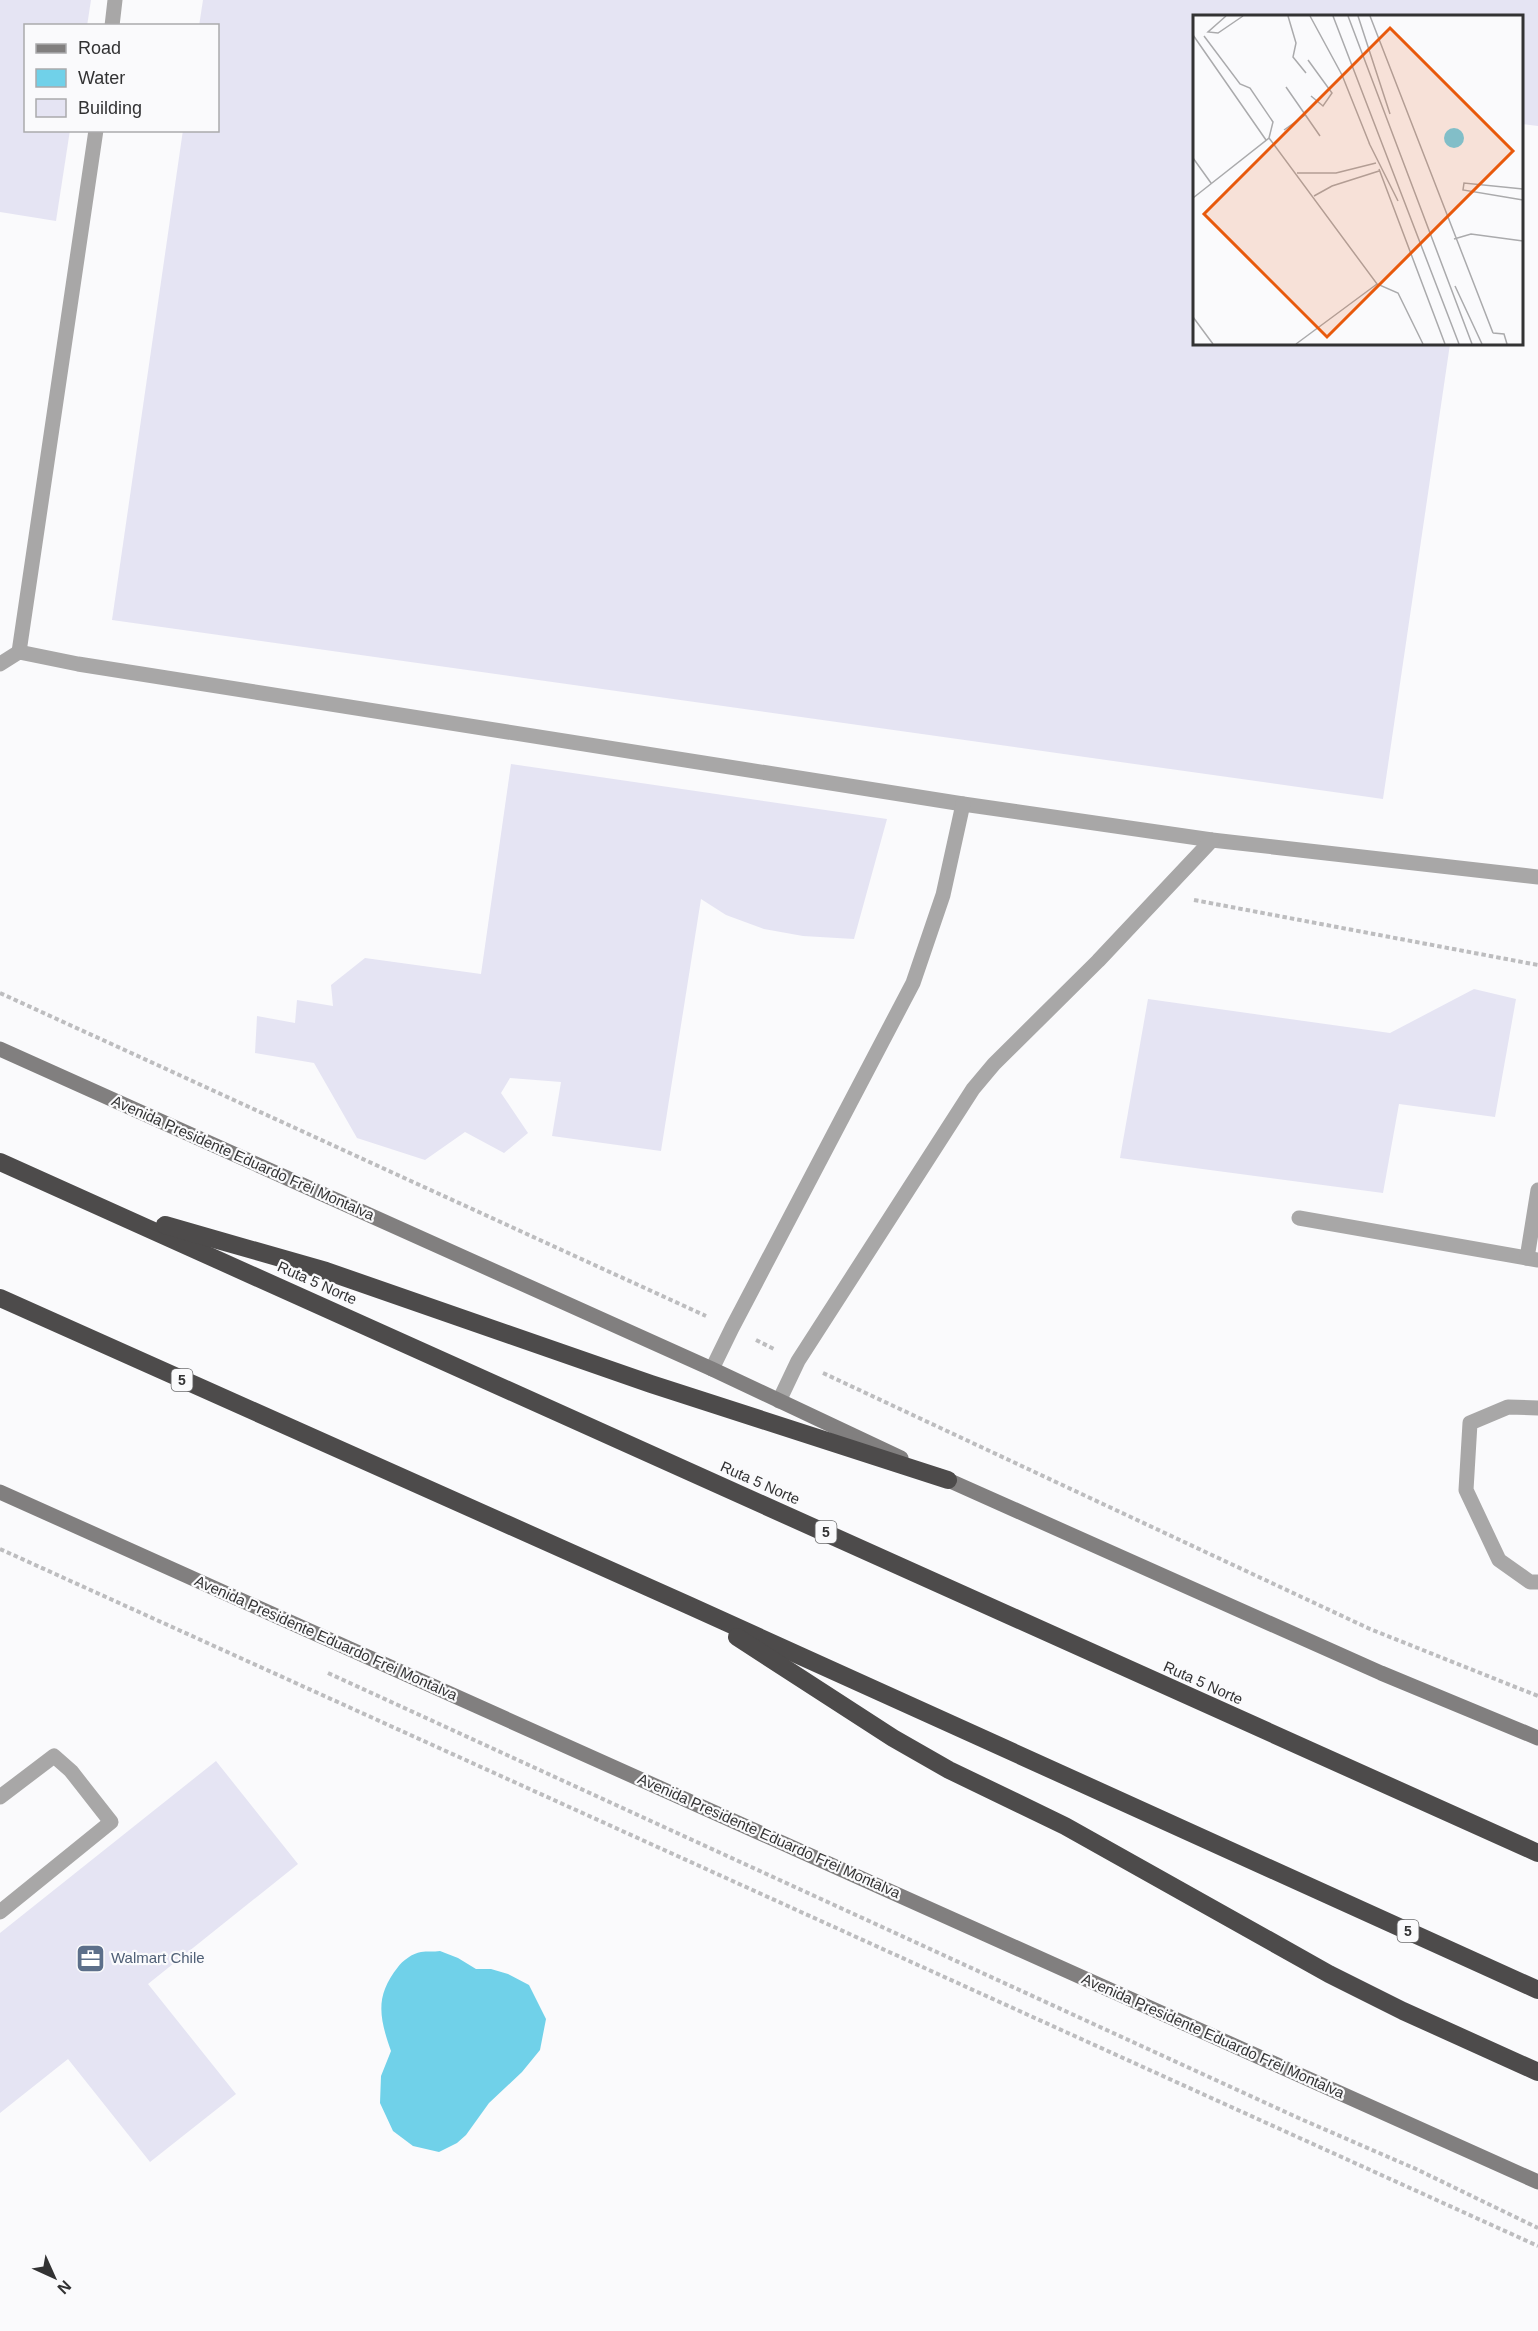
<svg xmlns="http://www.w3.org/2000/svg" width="1538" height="2331" font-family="Helvetica,sans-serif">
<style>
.water{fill:#70d1e9}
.building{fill:#e5e4f3}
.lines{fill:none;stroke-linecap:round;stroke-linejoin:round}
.path{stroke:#bdbdbf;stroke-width:4;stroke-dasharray:4.5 3;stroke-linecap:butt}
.lane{stroke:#a8a7a7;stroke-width:15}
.secondary{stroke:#817f7f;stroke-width:15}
.highway{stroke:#4d4b4b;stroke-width:18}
.labels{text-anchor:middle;stroke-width:4.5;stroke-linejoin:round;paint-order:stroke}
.shield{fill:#fafafc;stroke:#6e6e6f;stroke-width:1.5}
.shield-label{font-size:14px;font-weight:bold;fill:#323233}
.street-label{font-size:15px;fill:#323233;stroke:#fafafc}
.service-label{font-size:15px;fill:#4e5e75;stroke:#fafafc;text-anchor:start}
.inset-road{fill:none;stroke:#aaaaac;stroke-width:1.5}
.view{fill:#e8590c;fill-opacity:0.15;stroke:#e8590c;stroke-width:3}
.inset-edge{fill:none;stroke:#323233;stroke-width:3}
</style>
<rect width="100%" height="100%" fill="#fafafc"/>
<path class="water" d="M440,1951L458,1958L476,1969H491L508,1974L529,1985L546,2019L540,2050L522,2072L489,2103L466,2135L457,2143L439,2152L413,2146L393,2131L380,2103L381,2076L391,2051C379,2017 375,1996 398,1967C402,1961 413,1953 421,1952C427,1951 434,1952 440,1951Z"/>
<g class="building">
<path d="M0,0H91L87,26H26V130H70L56,221L0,212Z"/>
<path d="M203,0H1538V126L1522,124V16H1194V344H1450L1383,799L112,620L183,130H218V26H199Z"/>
<path d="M511,764L887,819L854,939L803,936L764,929L726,915L701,899L661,1151L552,1136L561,1082L510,1078L501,1093L528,1133L504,1153L465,1132L425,1160L357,1138L314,1063L255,1053L257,1016L295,1023L297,1000L333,1006L331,985L365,958L481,974Z"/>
<path d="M1474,989L1516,999L1495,1117L1399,1104L1383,1193L1120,1158L1148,999L1390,1033Z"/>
<path d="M216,1761L298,1864L148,1984L236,2094L150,2162L68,2059L0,2113V1933Z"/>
</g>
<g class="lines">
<g class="path">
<path d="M1194,900L1538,965"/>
<path d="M0,993L706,1316"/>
<path d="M756,1340L774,1349"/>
<path d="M823,1373L1370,1629L1538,1696"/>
<path d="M0,1549L1538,2246"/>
<path d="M328,1673L1303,2120L1416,2169L1538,2228"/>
</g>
<g class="lane">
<path d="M112,26L115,0"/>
<path d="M19,652L96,130"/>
<path d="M0,664L19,652L78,664L963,804L1212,840L1538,877"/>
<path d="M1299,1218L1538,1260"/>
<path d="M1527,1258L1538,1190"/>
<path d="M712,1369L732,1328L913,983L943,895L963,804"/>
<path d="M779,1401L798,1361L973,1089L994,1064L1098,961L1212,840"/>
<path d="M1538,1408L1508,1407L1470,1423L1466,1490L1499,1560L1530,1582H1538"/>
<path d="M0,1797L54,1756L71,1771L111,1822L0,1912"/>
</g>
<g class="secondary">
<path d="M0,1049L712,1369L901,1458"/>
<path d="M939,1476L1381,1673L1538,1738"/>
<path d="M0,1492L1538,2182"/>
</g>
<g class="highway">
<path d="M0,1162L1538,1853"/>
<path d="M165,1225L326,1271L651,1384L948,1480"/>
<path d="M0,1298L688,1605L1538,1990"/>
<path d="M737,1637L893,1738L949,1770L1065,1826L1329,1974L1403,2011L1538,2072"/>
</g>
</g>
<defs>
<symbol id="office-square" viewBox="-11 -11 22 22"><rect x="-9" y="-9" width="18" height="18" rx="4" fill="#5c6f8a" stroke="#fafafc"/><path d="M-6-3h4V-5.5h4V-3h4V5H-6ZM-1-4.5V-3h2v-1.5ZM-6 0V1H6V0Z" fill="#fff"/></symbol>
</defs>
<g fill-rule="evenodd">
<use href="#office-square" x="74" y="1942" width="33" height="33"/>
</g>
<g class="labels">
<g class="shield">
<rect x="171.5" y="1369" width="21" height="22" rx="4.5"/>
<rect x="815.5" y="1521" width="21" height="22" rx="4.5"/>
<rect x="1397.5" y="1920" width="21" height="22" rx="4.5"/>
</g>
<g class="shield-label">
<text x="182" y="1385">5</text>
<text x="826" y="1537">5</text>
<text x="1408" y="1936">5</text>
</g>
<g class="street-label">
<text transform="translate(243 1158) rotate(24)" y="5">Avenida Presidente Eduardo Frei Montalva</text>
<text transform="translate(317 1283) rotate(24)" y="5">Ruta 5 Norte</text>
<text transform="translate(760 1483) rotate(24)" y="5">Ruta 5 Norte</text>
<text transform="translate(326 1638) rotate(24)" y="5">Avenida Presidente Eduardo Frei Montalva</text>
<text transform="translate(1203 1683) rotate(24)" y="5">Ruta 5 Norte</text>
<text transform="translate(769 1836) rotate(24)" y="5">Avenida Presidente Eduardo Frei Montalva</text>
<text transform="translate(1213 2036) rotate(24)" y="5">Avenida Presidente Eduardo Frei Montalva</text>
</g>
<g class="service-label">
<text x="111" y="1963">Walmart Chile</text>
</g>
</g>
<g transform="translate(1193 15)">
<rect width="330" height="330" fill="#fafafc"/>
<path d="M251 123a10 10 0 1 1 20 0a10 10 0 1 1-20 0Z" fill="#70d1e9"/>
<path class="inset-road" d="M33,1L15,17L25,18L50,1M95,1L103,28L100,42L113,58M117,1L149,60L177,130M140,1L266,329M155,1L279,329M165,1L197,99M177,1L300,318M0,20L73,125M115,45L139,78L130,91L118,81M93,72L127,121M91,115L112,100M76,123L184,269L205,278L230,329M176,128L205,186M0,143L18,168M186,154L252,329M104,158H143L183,148M330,174L271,168L270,175L330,185M121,181L139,171L186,156M0,183L76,123L80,107L57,73L47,69L11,21M261,224L278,219L330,226M262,271L289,329M0,302L20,329M300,318L311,319L314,329M103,329L184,269"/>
<path class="view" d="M197,13L320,136L134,322L11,199Z"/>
<rect width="330" height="330" class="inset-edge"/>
</g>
<rect x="24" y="24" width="195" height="108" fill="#fafafc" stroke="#aaaaac" stroke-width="1.5"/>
<rect x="36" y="44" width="30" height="9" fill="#817f7f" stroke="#aaaaac" stroke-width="1.5"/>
<text x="78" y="54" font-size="18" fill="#323233">Road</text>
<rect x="36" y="69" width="30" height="18" fill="#70d1e9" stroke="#aaaaac" stroke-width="1.5"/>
<text x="78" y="84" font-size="18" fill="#323233">Water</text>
<rect x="36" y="99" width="30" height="18" fill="#e5e4f3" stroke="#aaaaac" stroke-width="1.5"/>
<text x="78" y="114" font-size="18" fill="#323233">Building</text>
<g transform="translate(54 2277) rotate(135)" stroke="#fafafc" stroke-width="4.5" paint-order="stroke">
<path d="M0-4.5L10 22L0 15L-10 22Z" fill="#323233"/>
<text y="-9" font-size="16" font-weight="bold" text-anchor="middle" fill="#323233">N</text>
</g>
</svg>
